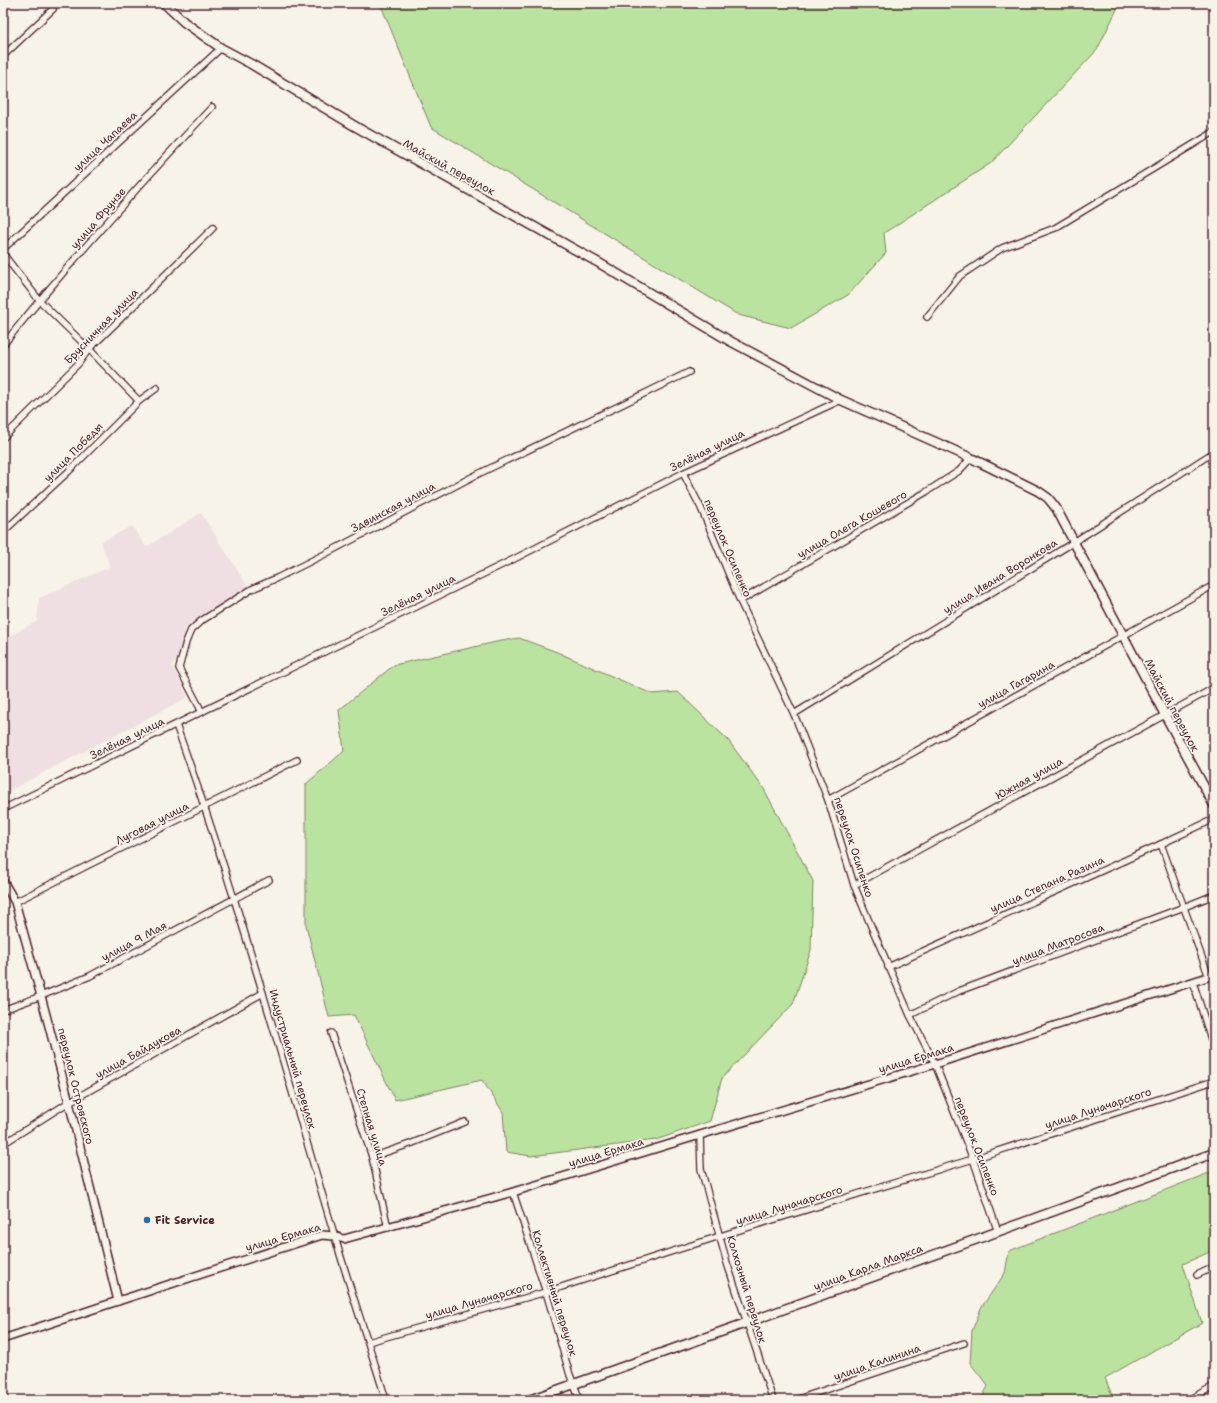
<svg xmlns="http://www.w3.org/2000/svg" width="1217" height="1403" font-family="'Shantell Sans',sans-serif">
<style>
.built{fill:#efdfe2}
.green{fill:#bae39f;stroke:#828165}
.lines{fill:none;stroke-linecap:round;stroke-linejoin:round}
.minor-casing{stroke:#4a1f2b;stroke-width:8}
.tertiary-casing{stroke:#4a1f2b;stroke-width:10}
.secondary-casing{stroke:#4a1f2b;stroke-width:11}
.minor{stroke:#f7f3e8;stroke-width:5.5}
.tertiary{stroke:#f7f3e8;stroke-width:7}
.secondary{stroke:#f7f3e8;stroke-width:8}
.poi-dot{fill:#1f6fb2;stroke:#f7f3e8;stroke-width:1.5}
.labels{text-anchor:middle;stroke-width:3.5;stroke-linejoin:round;paint-order:stroke}
.street-label{font-size:11px;fill:#4a1f2b;stroke:#f7f3e8}
.poi-label{font-size:11px;font-weight:bold;fill:#4a1f2b;stroke:#f7f3e8;text-anchor:start}
</style>
<rect width="100%" height="100%" fill="#f7f3e8"/>
<filter id="ink" filterUnits="userSpaceOnUse"><feTurbulence type="fractalNoise" baseFrequency=".025" numOctaves="2"/><feDisplacementMap in="SourceGraphic" scale="8" xChannelSelector="R" yChannelSelector="G"/><feConvolveMatrix kernelMatrix="1 2 1 2 8 2 1 2 1" color-interpolation-filters="sRGB"/></filter>
<g filter="url(#ink)">
<path class="built" d="M201,513L248,587L184,629L191,648L172,665L188,697L3,794V640L37,621L39,598L110,567L101,542L132,526L146,547Z"/>
<g class="green">
<path d="M380,3H1120L1097,50L991,163L884,233L886,253L848,295L791,328L738,315L431,127Z"/>
<path d="M519,638L557,652L652,694L678,692L728,740L764,789L813,881L811,950L793,1004L722,1078L710,1121L656,1140L531,1156L506,1152L503,1112L482,1080L395,1100L354,1015L329,1017L306,925V784L344,751L339,710L394,665L496,642Z"/>
<path d="M1214,1171V1250L1183,1264L1202,1323L1105,1378L1114,1400H981L988,1386L970,1363L972,1331L981,1308L1005,1273L1009,1251Z"/>
</g>
<g class="lines">
<defs>
<g id="minor">
<path d="M3,56L53,9"/>
<path d="M3,249L221,48"/>
<path d="M3,254L39,300L89,349L139,401"/>
<path d="M927,317L960,276L1002,248L1055,228L1214,132"/>
<path d="M3,345C69,263 140,184 212,107"/>
<path d="M3,438L78,364L89,349L113,326L213,228"/>
<path d="M683,473L701,508L740,601L794,714L828,800L854,885L871,926L910,1015L935,1064L973,1159L998,1232"/>
<path d="M3,532L68,472L139,401L157,388"/>
<path d="M740,601L926,492L959,471L971,458"/>
<path d="M202,712L179,668L186,642L191,630L201,621L252,589L277,578L327,553L474,476L689,372"/>
<path d="M794,714L1074,542L1214,452"/>
<path d="M176,725C236,892 283,1063 334,1234C350,1289 369,1344 386,1400"/>
<path d="M828,800L1214,585"/>
<path d="M3,809L512,560L683,473L841,400"/>
<path d="M1161,844L1209,977"/>
<path d="M854,885L1214,688"/>
<path d="M15,902L297,760"/>
<path d="M888,967L1161,844L1214,819"/>
<path d="M1193,982L1214,1049"/>
<path d="M3,1010L41,996L90,976L269,880"/>
<path d="M910,1015L959,991L1184,907L1214,895"/>
<path d="M331,1033L372,1157L388,1228"/>
<path d="M700,1135L701,1169L727,1263L773,1400"/>
<path d="M3,1144L69,1102L263,993"/>
<path d="M372,1157L410,1144L465,1122"/>
<path d="M513,1192L546,1292L570,1375L580,1400"/>
<path d="M1197,1275L1214,1267"/>
<path d="M368,1342L546,1292L720,1236L973,1159L1214,1081"/>
<path d="M795,1400L964,1343"/>
<path d="M1188,1400L1214,1386"/>
</g>
<g id="tertiary">
<path d="M3,881L15,902L41,996L69,1102L118,1301"/>
<path d="M3,1339L118,1301L322,1235L334,1236L344,1239L513,1192L700,1135L935,1064L1214,975"/>
</g>
<g id="secondary">
<path d="M164,3L184,22L221,48L251,64L358,128L599,263L730,341L841,400L971,458L1038,491L1048,498L1056,508L1165,715L1214,805"/>
<path d="M529,1400L746,1323L1214,1153"/>
</g>
</defs>
<use href="#minor" class="minor-casing"/>
<use href="#tertiary" class="tertiary-casing"/>
<use href="#secondary" class="secondary-casing"/>
<use href="#minor" class="minor"/>
<use href="#tertiary" class="tertiary"/>
<use href="#secondary" class="secondary"/>
</g>
</g>
<circle class="poi-dot" cx="147" cy="1220" r="4"/>
<g class="labels">
<g class="street-label">
<text transform="translate(105 141) rotate(-43)" y="4">улица Чапаева</text>
<text transform="translate(449 167) rotate(29)" y="4">Майский переулок</text>
<text transform="translate(98 218) rotate(-49)" y="4">улица Фрунзе</text>
<text transform="translate(101 326) rotate(-46)" y="4">Брусничная улица</text>
<text transform="translate(707 450) rotate(-26)" y="4">Зелёная улица</text>
<text transform="translate(73 452) rotate(-45)" y="4">улица Победы</text>
<text transform="translate(393 507) rotate(-28)" y="4">Здвинская улица</text>
<text transform="translate(852 524) rotate(-30)" y="4">улица Олега Кошевого</text>
<text transform="translate(728 548) rotate(67)" y="4">переулок Осипенко</text>
<text transform="translate(1000 576) rotate(-32)" y="4">улица Ивана Воронкова</text>
<text transform="translate(418 595) rotate(-26)" y="4">Зелёная улица</text>
<text transform="translate(1016 684) rotate(-29)" y="4">улица Гагарина</text>
<text transform="translate(1172 705) rotate(62)" y="4">Майский переулок</text>
<text transform="translate(127 738) rotate(-26)" y="4">Зелёная улица</text>
<text transform="translate(1029 778) rotate(-29)" y="4">Южная улица</text>
<text transform="translate(152 823) rotate(-27)" y="4">Луговая улица</text>
<text transform="translate(854 847) rotate(72)" y="4">переулок Осипенко</text>
<text transform="translate(1047 884) rotate(-24)" y="4">улица Степана Разина</text>
<text transform="translate(134 941) rotate(-28)" y="4">улица 9 Мая</text>
<text transform="translate(1058 944) rotate(-21)" y="4">улица Матросова</text>
<text transform="translate(138 1052) rotate(-29)" y="4">улица Байдукова</text>
<text transform="translate(916 1058) rotate(-17)" y="4">улица Ермака</text>
<text transform="translate(293 1059) rotate(74)" y="4">Индустриальный переулок</text>
<text transform="translate(76 1086) rotate(76)" y="4">переулок Островского</text>
<text transform="translate(1098 1108) rotate(-18)" y="4">улица Луначарского</text>
<text transform="translate(372 1127) rotate(73)" y="4">Степная улица</text>
<text transform="translate(977 1146) rotate(69)" y="4">переулок Осипенко</text>
<text transform="translate(606 1152) rotate(-17)" y="4">улица Ермака</text>
<text transform="translate(789 1205) rotate(-17)" y="4">улица Луначарского</text>
<text transform="translate(283 1237) rotate(-16)" y="4">улица Ермака</text>
<text transform="translate(868 1267) rotate(-20)" y="4">улица Карла Маркса</text>
<text transform="translate(747 1289) rotate(73)" y="4">Колхозный переулок</text>
<text transform="translate(555 1293) rotate(73)" y="4">Коллективный переулок</text>
<text transform="translate(479 1300) rotate(-16)" y="4">улица Луначарского</text>
<text transform="translate(877 1362) rotate(-19)" y="4">улица Калинина</text>
</g>
<g class="poi-label">
<text x="155" y="1224">Fit Service</text>
</g>
</g>
<rect width="1217" height="1403" fill="none" stroke="#f7f3e8" stroke-width="16"/>
<rect x="8" y="8" width="1201" height="1387" fill="none" stroke="#4a1f2b" stroke-width="1.5" filter="url(#ink)"/>
</svg>
